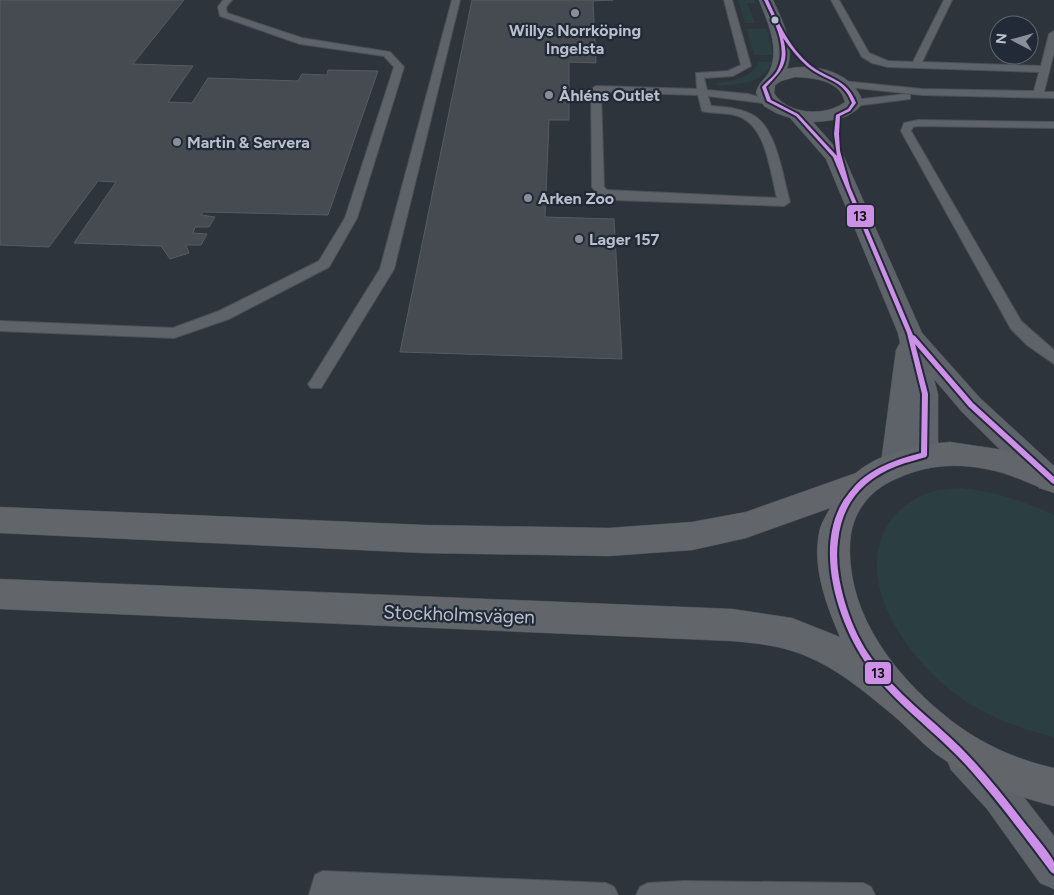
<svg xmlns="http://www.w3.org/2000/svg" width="1054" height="895" font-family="Figtree,sans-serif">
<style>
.green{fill:#2b3e41}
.building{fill:#464b51;stroke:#565b63}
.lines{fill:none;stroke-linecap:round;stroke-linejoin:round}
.service-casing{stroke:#4c5056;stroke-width:2}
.minor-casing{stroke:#4c5056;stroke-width:1}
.tertiary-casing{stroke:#4c5056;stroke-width:1}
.trunk-casing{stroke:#4b5057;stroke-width:1}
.service{fill:#5e6269;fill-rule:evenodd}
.minor{fill:#5e6269;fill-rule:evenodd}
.tertiary{fill:#5e6269;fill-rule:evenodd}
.trunk{fill:#62666a;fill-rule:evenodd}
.bus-1-casing{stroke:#212a36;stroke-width:4}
.bus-1{fill:#ce8fe9;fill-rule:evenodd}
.poi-dot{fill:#888f99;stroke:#212a36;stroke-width:2}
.bus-dot{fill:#b9c0cb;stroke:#212a36;stroke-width:2}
.labels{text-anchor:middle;stroke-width:4.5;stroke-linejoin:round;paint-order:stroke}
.far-poi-label{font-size:16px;font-weight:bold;fill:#b9c0cb;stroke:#212a36;text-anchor:start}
.street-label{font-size:19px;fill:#b9c0cb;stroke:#212a36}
.line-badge{stroke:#212a36;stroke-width:2}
.pale-badge-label{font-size:14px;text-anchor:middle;font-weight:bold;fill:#111}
</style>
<rect width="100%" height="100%" fill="#2e343b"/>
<g class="green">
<path d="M738,0H754L756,3H747L755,23H745Z"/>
<path d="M747,29H767L773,55H754Z"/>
<path d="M759,62H773C762,84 739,84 717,86L716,83C733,81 750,79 759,62Z"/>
<path d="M961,488C995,492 1023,500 1054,515V737C1013,727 974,712 942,683C902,647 856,581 887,526C897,509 915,496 935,491C943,489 953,489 961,488Z"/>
</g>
<g class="building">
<path d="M0,0H184L133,64L193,66L168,102L192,103L208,78L298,81L302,74L327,75L328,70L378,71L328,215L203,212L201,215L215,217L209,227H195L193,233L207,234L201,245H186L189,253L170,259L161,246L74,243L116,182L98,181L49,247L0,245Z"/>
<path d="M472,0H613L593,1L596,63L569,62V120H549L545,217L614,219L622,359L400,352Z"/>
</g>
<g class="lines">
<defs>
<g id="service">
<path d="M223,0H232L226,7L227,13L302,38L390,52L404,67L357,218L329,267L229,319L174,338L0,331V321L173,328L219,311L319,261L345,218L394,67L384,56L300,44L220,16L218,7Z"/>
<path d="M452,0H460L394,269L321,388H311L308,384L311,380L380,269Z"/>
<path d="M724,0H732L751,66L733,76L704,78L707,90L748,94L774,101L769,104L708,96L711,106C725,107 743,108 756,117C777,132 783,178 790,202L784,206L613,200L599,196L592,187L591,89L596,86L697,89L696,73L728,71L741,65ZM601,92L698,95L702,111C714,114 726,112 738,116C767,126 770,172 777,198L607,190L604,187Z"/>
<path d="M831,0H839L869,53L888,61L913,62L944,0H952L922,62L1041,66L1049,34L1054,31V52L1044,92H1054V98L922,95L838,86V82L842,81L922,89L1034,91L1039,72L888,67L872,63L862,57Z"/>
<path d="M906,94L910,95V99L854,106L849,103L854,100Z"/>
<path d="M918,120L1054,122V128L918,126L913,127L911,131L1021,321L1054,350V364L1027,345L1011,329L901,131L904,123Z"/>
<path d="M323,871L606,883L614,887L618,895H309L315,875Z"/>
<path d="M684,881L863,883L871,887L875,895H636L640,887L648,883Z"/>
</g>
<path id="minor" d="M759,0H773C783,22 795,45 787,69C815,62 855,73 863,103C851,119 832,121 813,122L844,157L922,333L980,398L1054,466V489L1049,491L1039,488L962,412L934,379L938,394V455L934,463L924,467L914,463L910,450L909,463L905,471L895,475L885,471L881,463L896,350L900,343L898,333L826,159L790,118L776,113L764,106L756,93C759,80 766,80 770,70C780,47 767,21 759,0ZM795,77C814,78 840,80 845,102C826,117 787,115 774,93L775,85L781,81Z"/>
<path id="tertiary" d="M964,739L977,744L1013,783L1054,836V889L1040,883L987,809L951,770L946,757L951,744Z"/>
<path id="trunk" d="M950,442L1004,450L1054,468V493C1031,485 1011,473 986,469C955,463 927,465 898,478C870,489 851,513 850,544C847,612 892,672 943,714C975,741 1013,759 1054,768V806C1012,796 971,779 936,754C919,741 905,724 888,711C864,691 836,668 806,656C783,646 757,643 732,641L0,609V579L732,609L792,618L840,637C826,604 811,565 820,529C822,522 827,514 830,508L746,538L692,550L609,556L424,553L0,533V507L424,525L609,528L692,522L746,512L856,473C878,453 921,444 950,442Z"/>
</defs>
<use href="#service" class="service-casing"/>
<use href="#minor" class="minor-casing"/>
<use href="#tertiary" class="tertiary-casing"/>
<use href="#trunk" class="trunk-casing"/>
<use href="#service" class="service"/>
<use href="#minor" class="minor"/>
<use href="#tertiary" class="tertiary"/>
<use href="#trunk" class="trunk"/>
<defs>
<path id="bus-1" d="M764,0H768C779,24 789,47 810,65C828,80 846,77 856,103L850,111L840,116L839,134L840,151L850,187L913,335L915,336L973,403L1054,477V484L1052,483L969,407L915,344L928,394L927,455L926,457C917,460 907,462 897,466C862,480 842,503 838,541C835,564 840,587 847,609C853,627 861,644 872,659C896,694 931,718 961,748C985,772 1006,799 1027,826C1032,832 1052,856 1054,862C1054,865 1054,870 1054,874L1051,872C1024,836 997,799 966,765C935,731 895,704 868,666C839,625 815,553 841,505C844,499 850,492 854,487C871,468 897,459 921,453L922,394L907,333L833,157L796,116L767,101L762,87C767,81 775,76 778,69C789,47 773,19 764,0ZM783,38C790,48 798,58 807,66C824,81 843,78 852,103L848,109L836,115L834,134L837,156L798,114L771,100L766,87C782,70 790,63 783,38Z"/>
</defs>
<use href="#bus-1" class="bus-1-casing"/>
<use href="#bus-1" class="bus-1"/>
</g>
<g class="poi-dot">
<circle cx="575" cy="13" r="5"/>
<circle cx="549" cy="95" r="5"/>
<circle cx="177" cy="142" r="5"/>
<circle cx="528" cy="198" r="5"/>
<circle cx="579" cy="239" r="5"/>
</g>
<circle class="bus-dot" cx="775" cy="20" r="4.5"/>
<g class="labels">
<g class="far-poi-label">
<text x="575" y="36" text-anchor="middle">Willys Norrköping<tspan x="575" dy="18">Ingelsta</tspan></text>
<text x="559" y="101">Åhléns Outlet</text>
<text x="187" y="148">Martin &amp; Servera</text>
<text x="538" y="204">Arken Zoo</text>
<text x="589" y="245">Lager 157</text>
</g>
<g class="street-label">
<text transform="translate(459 614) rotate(2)" y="7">Stockholmsvägen</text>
</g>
</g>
<g class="line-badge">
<rect x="846" y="204" width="29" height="24" rx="5" fill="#ce8fe9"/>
<rect x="864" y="661" width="28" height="24" rx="5" fill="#ce8fe9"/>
</g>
<g class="pale-badge-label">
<text x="860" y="221">13</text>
<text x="878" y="678">13</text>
</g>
<g transform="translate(1014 40) rotate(276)"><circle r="24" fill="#212a36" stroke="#5e6672"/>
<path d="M0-4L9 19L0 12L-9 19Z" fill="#888f99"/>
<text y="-8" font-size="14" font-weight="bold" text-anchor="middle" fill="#b9c0cb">N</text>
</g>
</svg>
